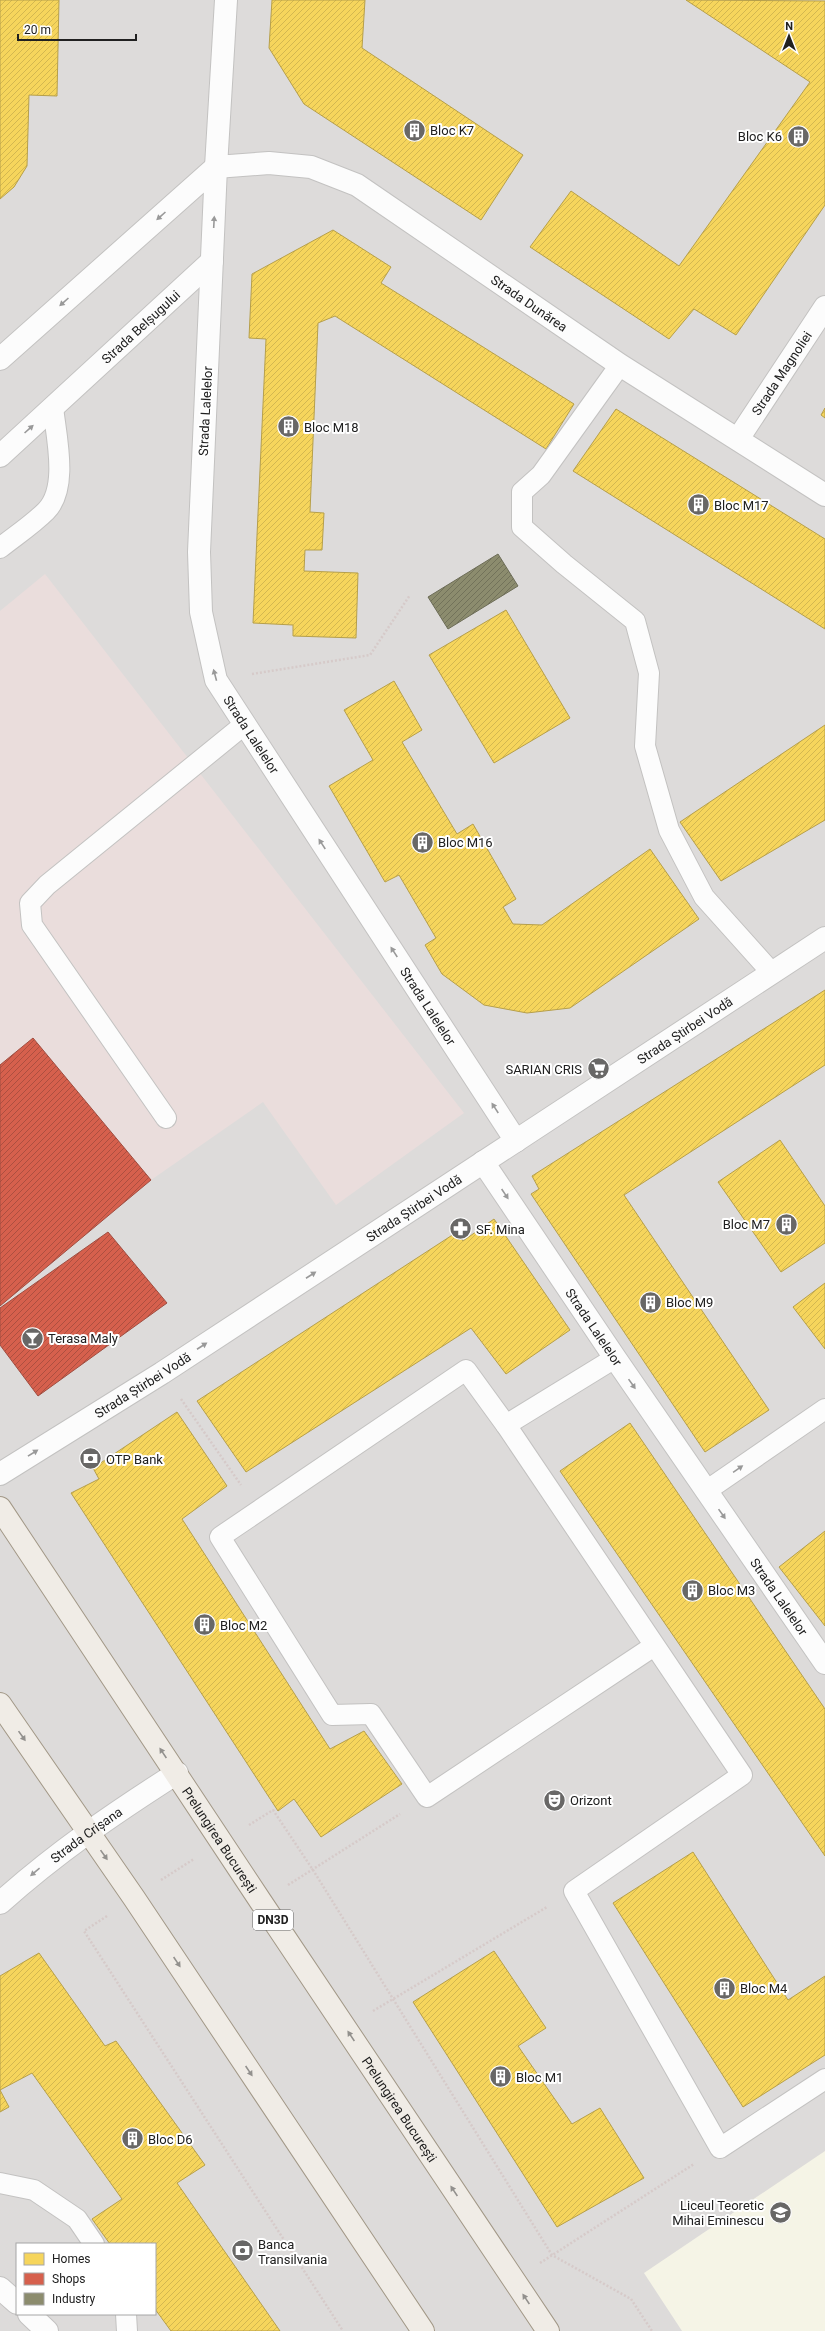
<svg xmlns="http://www.w3.org/2000/svg" width="825" height="2331" font-family="Roboto,sans-serif">
<style>
.residential{fill:#dddbda;fill-rule:evenodd}
.commercial{fill:#eadddc}
.education{fill:#f5f4e6}
.homes{fill:url(#homes-hatch);stroke:#b69f4a}
.shops{fill:url(#shops-hatch);stroke:#9f4d40}
.industry{fill:url(#industry-hatch);stroke:#6c6c57}
.lines{fill:none;stroke-linecap:round;stroke-linejoin:round}
.lane-casing{stroke:#c3c2c1;stroke-width:22}
.street-casing{stroke:#c3c2c1;stroke-width:24}
.primary-casing{stroke:#a29887;stroke-width:24}
.path{stroke:#d6cac9;stroke-width:2.5;stroke-dasharray:2 2;stroke-linecap:butt}
.lane{stroke:#fcfcfc;stroke-width:20}
.street{stroke:#fcfcfc;stroke-width:22}
.primary{stroke:#f0ece6;stroke-width:22}
.oneway{fill:#999}
.oneway2{fill:#92908d}
.labels{text-anchor:middle;stroke-width:4;stroke-linejoin:round;paint-order:stroke}
.shield{fill:#fff;stroke:#636363;stroke-width:1}
.shield-label{font-size:12px;font-weight:bold;fill:#202020}
.poi-label{font-size:13px;fill:#202020;stroke:#fff;text-anchor:start}
.street-label{font-size:13px;fill:#202020;stroke:#fff}
</style>
<defs>
<pattern id="homes-hatch" width="6" height="6" patternUnits="userSpaceOnUse"><rect width="6" height="6" fill="#f6d55c"/><path d="M-1 1l2-2M0 6l6-6M5 7l2-2" fill="none" stroke="#d3b750"/></pattern>
<pattern id="shops-hatch" width="6" height="6" patternUnits="userSpaceOnUse"><rect width="6" height="6" fill="#d6604d"/><path d="M-1 1l2-2M0 6l6-6M5 7l2-2" fill="none" stroke="#ad4f40"/></pattern>
<pattern id="industry-hatch" width="6" height="6" patternUnits="userSpaceOnUse"><rect width="6" height="6" fill="#8c8c6e"/><path d="M-1 1l2-2M0 6l6-6M5 7l2-2" fill="none" stroke="#72725a"/></pattern>
</defs>
<rect width="100%" height="100%" fill="#edebe9"/>
<path class="residential" d="M0,0H825V2331H0ZM17,2244H155V2314H17Z"/>
<path class="commercial" d="M45,574L464,1113L336,1205L263,1102L151,1180L33,1039L0,1065V611Z"/>
<path class="education" d="M825,2151V2331H682L644,2273Z"/>
<g class="homes">
<path d="M0,0H59L57,96L29,95L27,166L14,187L0,199Z"/>
<path d="M272,0H365L362,48L523,155L481,220L304,104L269,48Z"/>
<path d="M686,0L825,1V205L736,335L694,309L669,339L530,247L571,191L679,266L810,82Z"/>
<path d="M333,230L391,267L381,283L574,404L546,449L335,316L318,323L310,512L324,513L322,550H305L304,571L358,573L356,638L293,636V625L253,623L266,339L249,338L252,274Z"/>
<path d="M825,408V418L821,415Z"/>
<path d="M616,409L825,539V629L573,471Z"/>
<path d="M506,610L570,718L494,763L429,655Z"/>
<path d="M394,681L422,730L402,742L457,834L473,824L516,899L503,907L513,924L542,925L650,849L699,919L570,1008L527,1013L484,1005L442,974L425,945L436,938L399,875L385,882L329,786L373,760L344,710Z"/>
<path d="M825,725V820L721,881L680,822Z"/>
<path d="M825,990V1065L624,1195L769,1410L705,1452L531,1194L539,1189L532,1176Z"/>
<path d="M780,1140L825,1206V1243L781,1272L718,1182Z"/>
<path d="M494,1219L570,1330L506,1374L471,1328L246,1472L197,1401L457,1232L463,1241Z"/>
<path d="M825,1283V1349L793,1307Z"/>
<path d="M177,1412L227,1486L182,1519L330,1749L364,1731L402,1784L321,1837L294,1799L278,1811L71,1493L99,1479L93,1468Z"/>
<path d="M630,1423L825,1709V1856L560,1471Z"/>
<path d="M825,1531V1626L779,1567Z"/>
<path d="M693,1852L788,2000L825,1976V2055L743,2107L613,1903Z"/>
<path d="M494,1951L546,2028L518,2046L572,2124L600,2108L644,2178L557,2227L413,2002Z"/>
<path d="M39,1953L105,2046L116,2041L205,2165L177,2183L280,2331H171L155,2309V2244H110L92,2219L122,2199L32,2073L0,2090L9,2107L0,2112V1976Z"/>
</g>
<g class="shops">
<path d="M33,1038L151,1180L0,1306V1065Z"/>
<path d="M108,1232L167,1303L38,1396L0,1345V1308Z"/>
</g>
<path class="industry" d="M498,554L518,586L448,629L428,597Z"/>
<g class="lines">
<defs>
<g id="lane">
<path d="M620,365L541,475L522,492V527L564,564L635,621L649,673L645,746L669,830L704,897L772,973"/>
<path d="M0,548C15,536 32,525 46,511C69,488 56,436 53,407"/>
<path d="M166,1118L32,925L30,903L47,885L245,724"/>
<path d="M506,1425L615,1358"/>
<path d="M706,1491L825,1409"/>
<path d="M654,1646L427,1797L371,1714L332,1715L220,1537L466,1370L506,1425L742,1775L574,1891L720,2148L825,2079"/>
<path d="M0,2183L34,2190L77,2219L94,2244"/>
<path d="M126,2314L127,2331"/>
</g>
<g id="street">
<path id="s1" d="M226,0L216,167L269,163L311,167L357,185L620,365L825,495"/>
<path id="s2" d="M0,359L216,167L199,552L201,612L216,680L516,1141"/>
<path id="s3" d="M738,439L825,307"/>
<path id="s4" d="M0,456L212,261"/>
<path id="s5" d="M483,1162L615,1358L825,1663"/>
<path id="s6" d="M0,1474L162,1373L825,938"/>
<path id="s7" d="M0,1903C57,1852 113,1814 177,1773"/>
<path d="M0,2288L17,2303"/>
<path d="M29,2314L47,2331"/>
</g>
<g id="primary">
<path id="s8" d="M0,1508L261,1902L548,2331"/>
<path d="M0,1704L134,1898L423,2331"/>
</g>
</defs>
<use href="#lane" class="lane-casing"/>
<use href="#street" class="street-casing"/>
<use href="#primary" class="primary-casing"/>
<g class="path">
<path d="M252,674L370,655L410,595"/>
<path d="M181,1399L241,1485"/>
<path d="M249,1825L273,1810L313,1870L552,2255L631,2299L652,2331"/>
<path d="M161,1880L194,1859"/>
<path d="M288,1885L400,1814"/>
<path d="M107,1916L84,1931L343,2331"/>
<path d="M373,2011L547,1907"/>
<path d="M540,2263L694,2164"/>
</g>
<use href="#lane" class="lane"/>
<use href="#street" class="street"/>
<use href="#primary" class="primary"/>
</g>
<defs><path id="oneway-solid" d="M-6-.8H1V-3.2L6.5 0L1 3.2V.8H-6Z"/></defs>
<g class="oneway">
<use href="#oneway-solid" transform="translate(161 216) rotate(138)"/>
<use href="#oneway-solid" transform="translate(214 222) rotate(-87)"/>
<use href="#oneway-solid" transform="translate(64 302) rotate(138)"/>
<use href="#oneway-solid" transform="translate(29 429) rotate(-42)"/>
<use href="#oneway-solid" transform="translate(215 675) rotate(-105)"/>
<use href="#oneway-solid" transform="translate(322 844) rotate(-123)"/>
<use href="#oneway-solid" transform="translate(394 952) rotate(-123)"/>
<use href="#oneway-solid" transform="translate(495 1108) rotate(-123)"/>
<use href="#oneway-solid" transform="translate(505 1194) rotate(56)"/>
<use href="#oneway-solid" transform="translate(311 1275) rotate(-33)"/>
<use href="#oneway-solid" transform="translate(202 1346) rotate(-33)"/>
<use href="#oneway-solid" transform="translate(632 1384) rotate(55)"/>
<use href="#oneway-solid" transform="translate(33 1453) rotate(-32)"/>
<use href="#oneway-solid" transform="translate(738 1469) rotate(-35)"/>
<use href="#oneway-solid" transform="translate(722 1514) rotate(55)"/>
<use href="#oneway-solid" transform="translate(35 1872) rotate(140)"/>
</g>
<g class="oneway2">
<use href="#oneway-solid" transform="translate(22 1736) rotate(55)"/>
<use href="#oneway-solid" transform="translate(163 1753) rotate(-124)"/>
<use href="#oneway-solid" transform="translate(104 1855) rotate(55)"/>
<use href="#oneway-solid" transform="translate(177 1962) rotate(56)"/>
<use href="#oneway-solid" transform="translate(351 2036) rotate(-124)"/>
<use href="#oneway-solid" transform="translate(249 2071) rotate(56)"/>
<use href="#oneway-solid" transform="translate(454 2191) rotate(-124)"/>
<use href="#oneway-solid" transform="translate(526 2299) rotate(-124)"/>
</g>
<defs>
<symbol id="building-disc" viewBox="-11 -11 22 22"><circle r="9.5" fill="#686766" stroke="#fff"/><path d="M-4-6H4V6H1V3H-1V6H-4ZM-2.5-4.3h1.7v1.8h-1.7ZM.8-4.3h1.7v1.8H.8ZM-2.5-1h1.7V.8h-1.7ZM.8-1h1.7V.8H.8Z" fill="#fff"/></symbol>
<symbol id="supermarket-disc" viewBox="-11 -11 22 22"><circle r="9.5" fill="#686766" stroke="#fff"/><path d="M-6-5.5h2.5l.6 2H6L4.5 2H-2.5L-4.4-4H-6ZM-1.5 3.2a1.3 1.3 0 1 0 .1 0ZM3 3.2a1.3 1.3 0 1 0 .1 0Z" fill="#fff"/></symbol>
<symbol id="pharmacy-disc" viewBox="-11 -11 22 22"><circle r="9.5" fill="#686766" stroke="#fff"/><path d="M-2-6h4v4h4v4h-4v4h-4v-4h-4v-4h4Z" fill="#fff"/></symbol>
<symbol id="bar-disc" viewBox="-11 -11 22 22"><circle r="9.5" fill="#686766" stroke="#fff"/><path d="M-6-5H6L.8 .8V4.5H3.5V6h-7V4.5H-.8V.8Z" fill="#fff"/></symbol>
<symbol id="bank-disc" viewBox="-11 -11 22 22"><circle r="9.5" fill="#686766" stroke="#fff"/><path d="M-6-4H6V4H-6ZM0-2.3a2.3 2.3 0 1 0 0 4.6a2.3 2.3 0 1 0 0-4.6Z" fill="#fff"/></symbol>
<symbol id="theatre-disc" viewBox="-11 -11 22 22"><circle r="9.5" fill="#686766" stroke="#fff"/><path d="M-5-5.5Q0-4 5-5.5V0Q5 5 0 6Q-5 5-5 0ZM-3.3-2.5H-1v1.5H-3.3ZM1-2.5H3.3v1.5H1ZM-2.8 1Q0 5.5 2.8 1Z" fill="#fff"/></symbol>
<symbol id="school-disc" viewBox="-11 -11 22 22"><circle r="9.5" fill="#686766" stroke="#fff"/><path d="M0-5L7-2L0 1L-7-2ZM-4 1L0 2.5L4 1V4Q0 6-4 4Z" fill="#fff"/></symbol>
</defs>
<g fill-rule="evenodd">
<use href="#building-disc" x="402" y="118" width="25" height="25"/>
<use href="#building-disc" x="786" y="124" width="25" height="25"/>
<use href="#building-disc" x="276" y="414" width="25" height="25"/>
<use href="#building-disc" x="686" y="492" width="25" height="25"/>
<use href="#building-disc" x="410" y="830" width="25" height="25"/>
<use href="#supermarket-disc" x="586" y="1056" width="25" height="25"/>
<use href="#building-disc" x="774" y="1212" width="25" height="25"/>
<use href="#pharmacy-disc" x="448" y="1216" width="25" height="25"/>
<use href="#building-disc" x="638" y="1290" width="25" height="25"/>
<use href="#bar-disc" x="20" y="1326" width="25" height="25"/>
<use href="#bank-disc" x="78" y="1446" width="25" height="25"/>
<use href="#building-disc" x="680" y="1578" width="25" height="25"/>
<use href="#building-disc" x="192" y="1612" width="25" height="25"/>
<use href="#theatre-disc" x="542" y="1788" width="25" height="25"/>
<use href="#building-disc" x="712" y="1976" width="25" height="25"/>
<use href="#building-disc" x="488" y="2064" width="25" height="25"/>
<use href="#building-disc" x="120" y="2126" width="25" height="25"/>
<use href="#school-disc" x="768" y="2200" width="25" height="25"/>
<use href="#bank-disc" x="230" y="2238" width="25" height="25"/>
</g>
<g class="labels">
<rect class="shield" x="253" y="1910" width="40" height="20" rx="3"/>
<g class="shield-label">
<text x="273" y="1924">DN3D</text>
</g>
<g class="poi-label">
<text x="430" y="135">Bloc K7</text>
<text x="782" y="141" text-anchor="end">Bloc K6</text>
<text x="304" y="432">Bloc M18</text>
<text x="714" y="510">Bloc M17</text>
<text x="438" y="847">Bloc M16</text>
<text x="582" y="1074" text-anchor="end">SARIAN CRIS</text>
<text x="770" y="1229" text-anchor="end">Bloc M7</text>
<text x="476" y="1234">SF. Mina</text>
<text x="666" y="1307">Bloc M9</text>
<text x="48" y="1343">Terasa Maly</text>
<text x="106" y="1464">OTP Bank</text>
<text x="708" y="1595">Bloc M3</text>
<text x="220" y="1630">Bloc M2</text>
<text x="570" y="1805">Orizont</text>
<text x="740" y="1993">Bloc M4</text>
<text x="516" y="2082">Bloc M1</text>
<text x="148" y="2144">Bloc D6</text>
<text x="764" y="2210" text-anchor="end">Liceul Teoretic<tspan x="764" dy="15">Mihai Eminescu</tspan></text>
<text x="258" y="2249">Banca<tspan x="258" dy="15">Transilvania</tspan></text>
</g>
<g class="street-label">
<text dy="5" stroke="none"><textPath href="#s1" startOffset="521">Strada Dunărea</textPath></text>
<text dy="5" stroke="none"><textPath href="#s4" startOffset="191">Strada Belșugului</textPath></text>
<text dy="5" stroke="none"><textPath href="#s3" startOffset="79">Strada Magnoliei</textPath></text>
<text transform="translate(205 411) rotate(-87)" y="5">Strada Lalelelor</text>
<text dy="5" stroke="none"><textPath href="#s2" startOffset="869">Strada Lalelelor</textPath></text>
<text dy="5" stroke="none"><textPath href="#s2" startOffset="1193">Strada Lalelelor</textPath></text>
<text dy="5" stroke="none"><textPath href="#s6" startOffset="816">Strada Știrbei Vodă</textPath></text>
<text dy="5" stroke="none"><textPath href="#s6" startOffset="492">Strada Știrbei Vodă</textPath></text>
<text dy="5" stroke="none"><textPath href="#s5" startOffset="199">Strada Lalelelor</textPath></text>
<text dy="5" stroke="none"><textPath href="#s6" startOffset="168">Strada Știrbei Vodă</textPath></text>
<text dy="5" stroke="none"><textPath href="#s5" startOffset="526">Strada Lalelelor</textPath></text>
<text dy="5" stroke="none"><textPath href="#s7" startOffset="110">Strada Crișana</textPath></text>
<text dy="5" stroke="none"><textPath href="#s8" startOffset="398">Prelungirea București</textPath></text>
<text dy="5" stroke="none"><textPath href="#s8" startOffset="722">Prelungirea București</textPath></text>
</g>
</g>
<rect x="16" y="2243" width="140" height="72" fill="#ffffff" stroke="#a6a6a6"/>
<rect x="24" y="2253" width="20" height="12" fill="#f6d55c" stroke="#a6a6a6"/>
<text x="52" y="2263" font-size="12" fill="#202020">Homes</text>
<rect x="24" y="2273" width="20" height="12" fill="#d6604d" stroke="#a6a6a6"/>
<text x="52" y="2283" font-size="12" fill="#202020">Shops</text>
<rect x="24" y="2293" width="20" height="12" fill="#8c8c6e" stroke="#a6a6a6"/>
<text x="52" y="2303" font-size="12" fill="#202020">Industry</text>
<g transform="translate(789 36)" stroke="#ffffff" stroke-width="3" paint-order="stroke">
<path d="M0-3L7 15L0 10L-7 15Z" fill="#202020"/>
<text y="-6" font-size="11" font-weight="bold" text-anchor="middle" fill="#202020">N</text>
</g>
<path d="M18 34v6h118v-6" fill="none" stroke="#202020" stroke-width="2"/>
<text x="24" y="34" font-size="12" fill="#202020" stroke="#ffffff" stroke-width="3" paint-order="stroke">20 m</text>
</svg>
